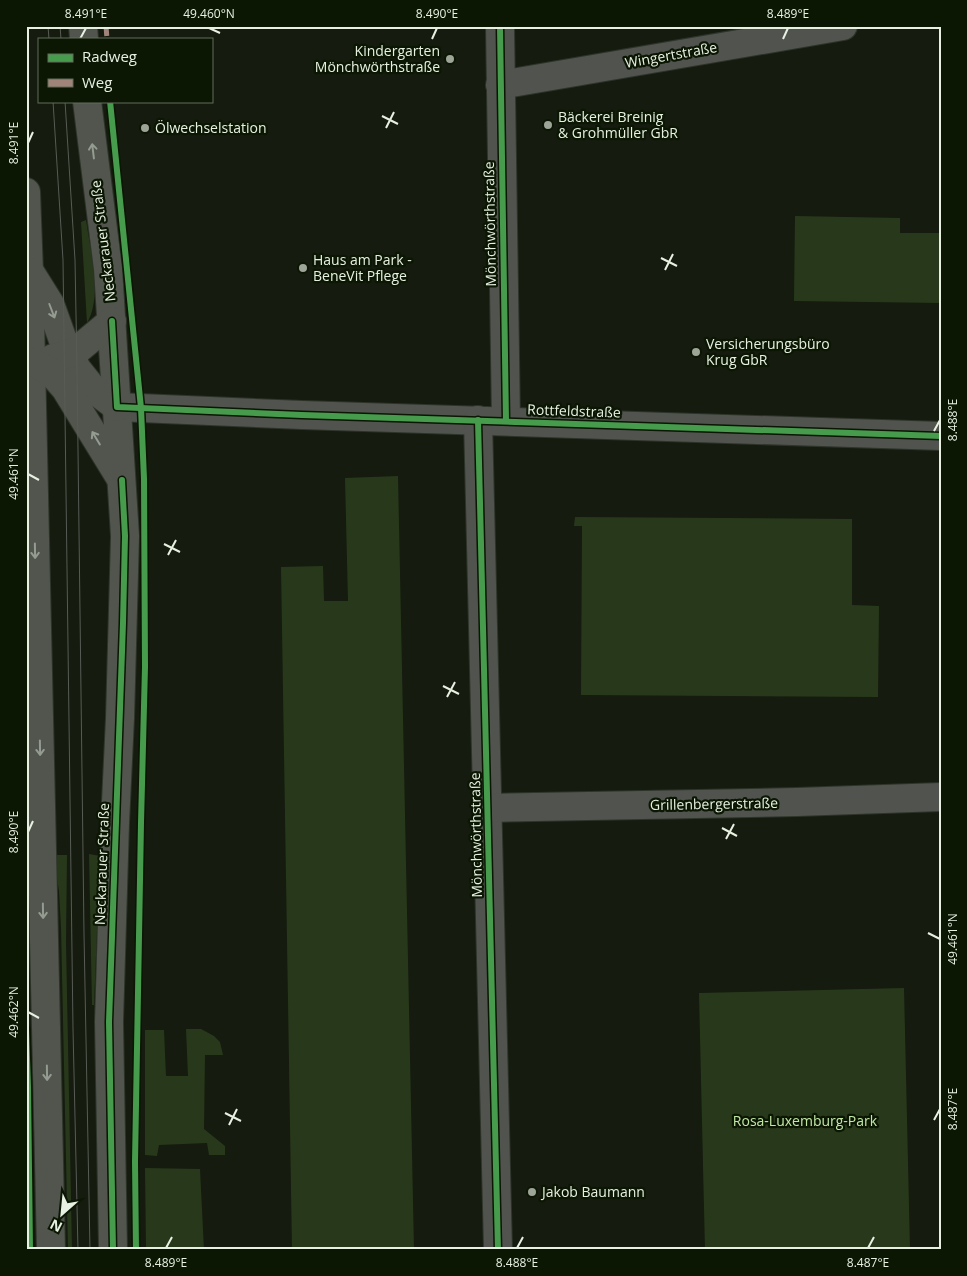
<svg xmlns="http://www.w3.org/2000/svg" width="967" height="1276" font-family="'Open Sans',sans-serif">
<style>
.green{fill:#28391b}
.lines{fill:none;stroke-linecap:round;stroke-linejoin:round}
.street-casing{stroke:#2e3429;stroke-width:30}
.primary-casing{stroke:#2e3429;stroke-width:30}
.street{stroke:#51534f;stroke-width:28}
.primary{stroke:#51554d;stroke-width:28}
.tram{stroke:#585c55;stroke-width:1}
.quiet{stroke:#a18479;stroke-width:5;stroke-dasharray:10 5;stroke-linecap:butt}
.cycleway-casing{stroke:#0b1603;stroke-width:9}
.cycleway{stroke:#469c4c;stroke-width:6}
.oneway{stroke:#949b90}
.ticks{fill:none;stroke:#e7f0e1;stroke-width:2}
.poi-dot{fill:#9ea598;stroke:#0b1603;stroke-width:2}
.labels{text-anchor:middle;stroke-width:4.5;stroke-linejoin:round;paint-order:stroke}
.poi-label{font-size:14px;fill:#e7f0e1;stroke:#0b1603;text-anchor:start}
.street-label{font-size:14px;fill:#e7f0e1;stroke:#0b1603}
.park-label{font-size:14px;fill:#c2e8a6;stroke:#0b1603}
.neatline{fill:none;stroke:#e7f0e1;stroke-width:2}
.ticks-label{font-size:12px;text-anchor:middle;fill:#e7f0e1}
</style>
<rect width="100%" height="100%" fill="#151b0f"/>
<g class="green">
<path d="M795,216L900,218V233H941V303L794,301Z"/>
<path d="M86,220C90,249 103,297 87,323L81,222Z"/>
<path d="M398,476L414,1250H292L281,567L323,566L324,601H348L345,478Z"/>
<path d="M575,517L852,519V605L879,606L878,697L581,695L582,526H574Z"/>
<path d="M89,854L100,856L94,1005H92Z"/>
<path d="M55,855H67L66,942L72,1250H68L61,927L59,891L56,872Z"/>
<path d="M904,988L910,1250H705L699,993Z"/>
<path d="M186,1029H201L214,1036L220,1042L223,1055H205L204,1129L225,1146V1155H209L207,1143L159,1145L157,1156L145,1155V1030H164L166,1076H188Z"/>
<path d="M145,1168L200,1169L204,1250H146Z"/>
</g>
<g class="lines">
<defs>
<g id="street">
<path d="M500,26L506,421"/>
<path d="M500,85L843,26"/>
<path d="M117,407L302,415L941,436"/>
<path d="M478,420L498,1250"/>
<path d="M488,808L797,802L941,797"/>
</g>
<g id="primary">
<path d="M83,26L84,39"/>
<path d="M87,101L108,269L125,536L120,718L115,823L109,1022L113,1250"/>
<path d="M26,192L29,272L51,1250"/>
<path d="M30,272L50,304L64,343L77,369L93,389L117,407"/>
<path d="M53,358L65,355L76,351L112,321"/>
<path d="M31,362L51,372L65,388L119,476"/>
</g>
</defs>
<use href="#street" class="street-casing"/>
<use href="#primary" class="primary-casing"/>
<use href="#street" class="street"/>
<use href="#primary" class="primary"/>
<g class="tram">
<path d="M48,26L49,39"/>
<path d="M60,26L61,39"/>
<path d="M53,101L63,260L73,1029L78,1250"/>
<path d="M65,101L75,260L77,369L84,934L90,1250"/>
</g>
<path class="quiet" d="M106,26L107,39"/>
<defs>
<g id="cycleway">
<path d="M500,26L506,421"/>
<path d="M110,101L141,408L144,479L145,667L141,823L135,1162L136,1250"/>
<path d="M112,321L117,407L302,415L941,436"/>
<path d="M478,420L498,1250"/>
<path d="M26,1029L28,1087L30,1250"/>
<path d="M113,1250L109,1022L123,623L125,536L122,480"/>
</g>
</defs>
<use href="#cycleway" class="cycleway-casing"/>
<use href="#cycleway" class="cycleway"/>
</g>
<defs><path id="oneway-shaft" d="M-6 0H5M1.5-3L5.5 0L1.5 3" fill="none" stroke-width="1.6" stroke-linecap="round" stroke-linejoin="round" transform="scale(1.25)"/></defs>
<g class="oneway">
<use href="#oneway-shaft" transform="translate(93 151) rotate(-97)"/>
<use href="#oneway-shaft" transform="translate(52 311) rotate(69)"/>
<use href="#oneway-shaft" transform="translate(96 438) rotate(-121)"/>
<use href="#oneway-shaft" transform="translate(35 551) rotate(89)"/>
<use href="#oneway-shaft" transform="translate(40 748) rotate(89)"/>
<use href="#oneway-shaft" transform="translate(43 911) rotate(89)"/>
<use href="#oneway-shaft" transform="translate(47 1073) rotate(89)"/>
</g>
<path class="ticks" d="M209,28L220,33M80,39L86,28M432,39L437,28M783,39L788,28M382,116L398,124M386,128L394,112M28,143L33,132M661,258L677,266M665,270L673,254M934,431L940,420M28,474L39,480M164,544L180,552M168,555L176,540M443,686L459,694M447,697L455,682M722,828L737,836M28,832L33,821M726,839L734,824M928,933L940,939M28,1012L39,1018M225,1113L241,1121M934,1120L940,1109M229,1125L237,1109M166,1248L172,1237M517,1248L523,1237M868,1248L874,1237"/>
<g class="poi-dot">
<circle cx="450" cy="59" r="5"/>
<circle cx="548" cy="125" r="5"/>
<circle cx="145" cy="128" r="5"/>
<circle cx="303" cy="268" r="5"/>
<circle cx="696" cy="352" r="5"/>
<circle cx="532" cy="1192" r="5"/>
</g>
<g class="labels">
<g class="poi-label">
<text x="440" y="56" text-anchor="end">Kindergarten<tspan x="440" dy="16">Mönchwörthstraße</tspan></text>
<text x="558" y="122">Bäckerei Breinig<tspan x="558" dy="16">&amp; Grohmüller GbR</tspan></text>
<text x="155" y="133">Ölwechselstation</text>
<text x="313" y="265">Haus am Park -<tspan x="313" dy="16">BeneVit Pflege</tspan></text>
<text x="706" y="349">Versicherungsbüro<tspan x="706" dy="16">Krug GbR</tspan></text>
<text x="542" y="1197">Jakob Baumann</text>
</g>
<g class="street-label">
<text transform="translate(671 55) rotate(-10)" y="5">Wingertstraße</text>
<text transform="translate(490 224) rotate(-91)" y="5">Mönchwörthstraße</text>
<text transform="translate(103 241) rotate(-97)" y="5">Neckarauer Straße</text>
<text transform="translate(574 411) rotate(2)" y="5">Rottfeldstraße</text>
<text transform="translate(714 804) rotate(-1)" y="5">Grillenbergerstraße</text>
<text transform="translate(476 835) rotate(-91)" y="5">Mönchwörthstraße</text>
<text transform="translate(102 864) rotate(-88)" y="5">Neckarauer Straße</text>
</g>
<g class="park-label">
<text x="805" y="1126">Rosa-Luxemburg-Park</text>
</g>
</g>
<rect width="967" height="1276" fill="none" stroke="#0b1603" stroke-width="55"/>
<rect x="38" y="38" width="175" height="65" fill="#0b1603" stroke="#636d5c"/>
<rect x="48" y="54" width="25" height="8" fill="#469c4c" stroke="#636d5c"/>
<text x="82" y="62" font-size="15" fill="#e7f0e1">Radweg</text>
<rect x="48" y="79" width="25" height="8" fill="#a18479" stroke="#636d5c"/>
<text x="82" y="88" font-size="15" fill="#e7f0e1">Weg</text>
<g transform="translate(62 1214) rotate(207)" stroke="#0b1603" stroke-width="4" paint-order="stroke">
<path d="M0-4L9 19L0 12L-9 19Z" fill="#e7f0e1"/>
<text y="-8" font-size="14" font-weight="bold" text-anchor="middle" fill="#e7f0e1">N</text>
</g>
<rect x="28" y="28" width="912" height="1220" class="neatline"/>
<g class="ticks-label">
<text x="86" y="18">8.491°E</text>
<text x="209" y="18">49.460°N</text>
<text x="437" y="18">8.490°E</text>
<text x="788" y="18">8.489°E</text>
<text transform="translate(14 143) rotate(-90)" y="4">8.491°E</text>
<text transform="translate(953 420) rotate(-90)" y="4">8.488°E</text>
<text transform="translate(14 474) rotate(-90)" y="4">49.461°N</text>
<text transform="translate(14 832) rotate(-90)" y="4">8.490°E</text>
<text transform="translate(953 939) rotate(-90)" y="4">49.461°N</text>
<text transform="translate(14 1012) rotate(-90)" y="4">49.462°N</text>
<text transform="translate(953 1109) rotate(-90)" y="4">8.487°E</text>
<text x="166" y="1267">8.489°E</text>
<text x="517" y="1267">8.488°E</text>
<text x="868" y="1267">8.487°E</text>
</g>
</svg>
